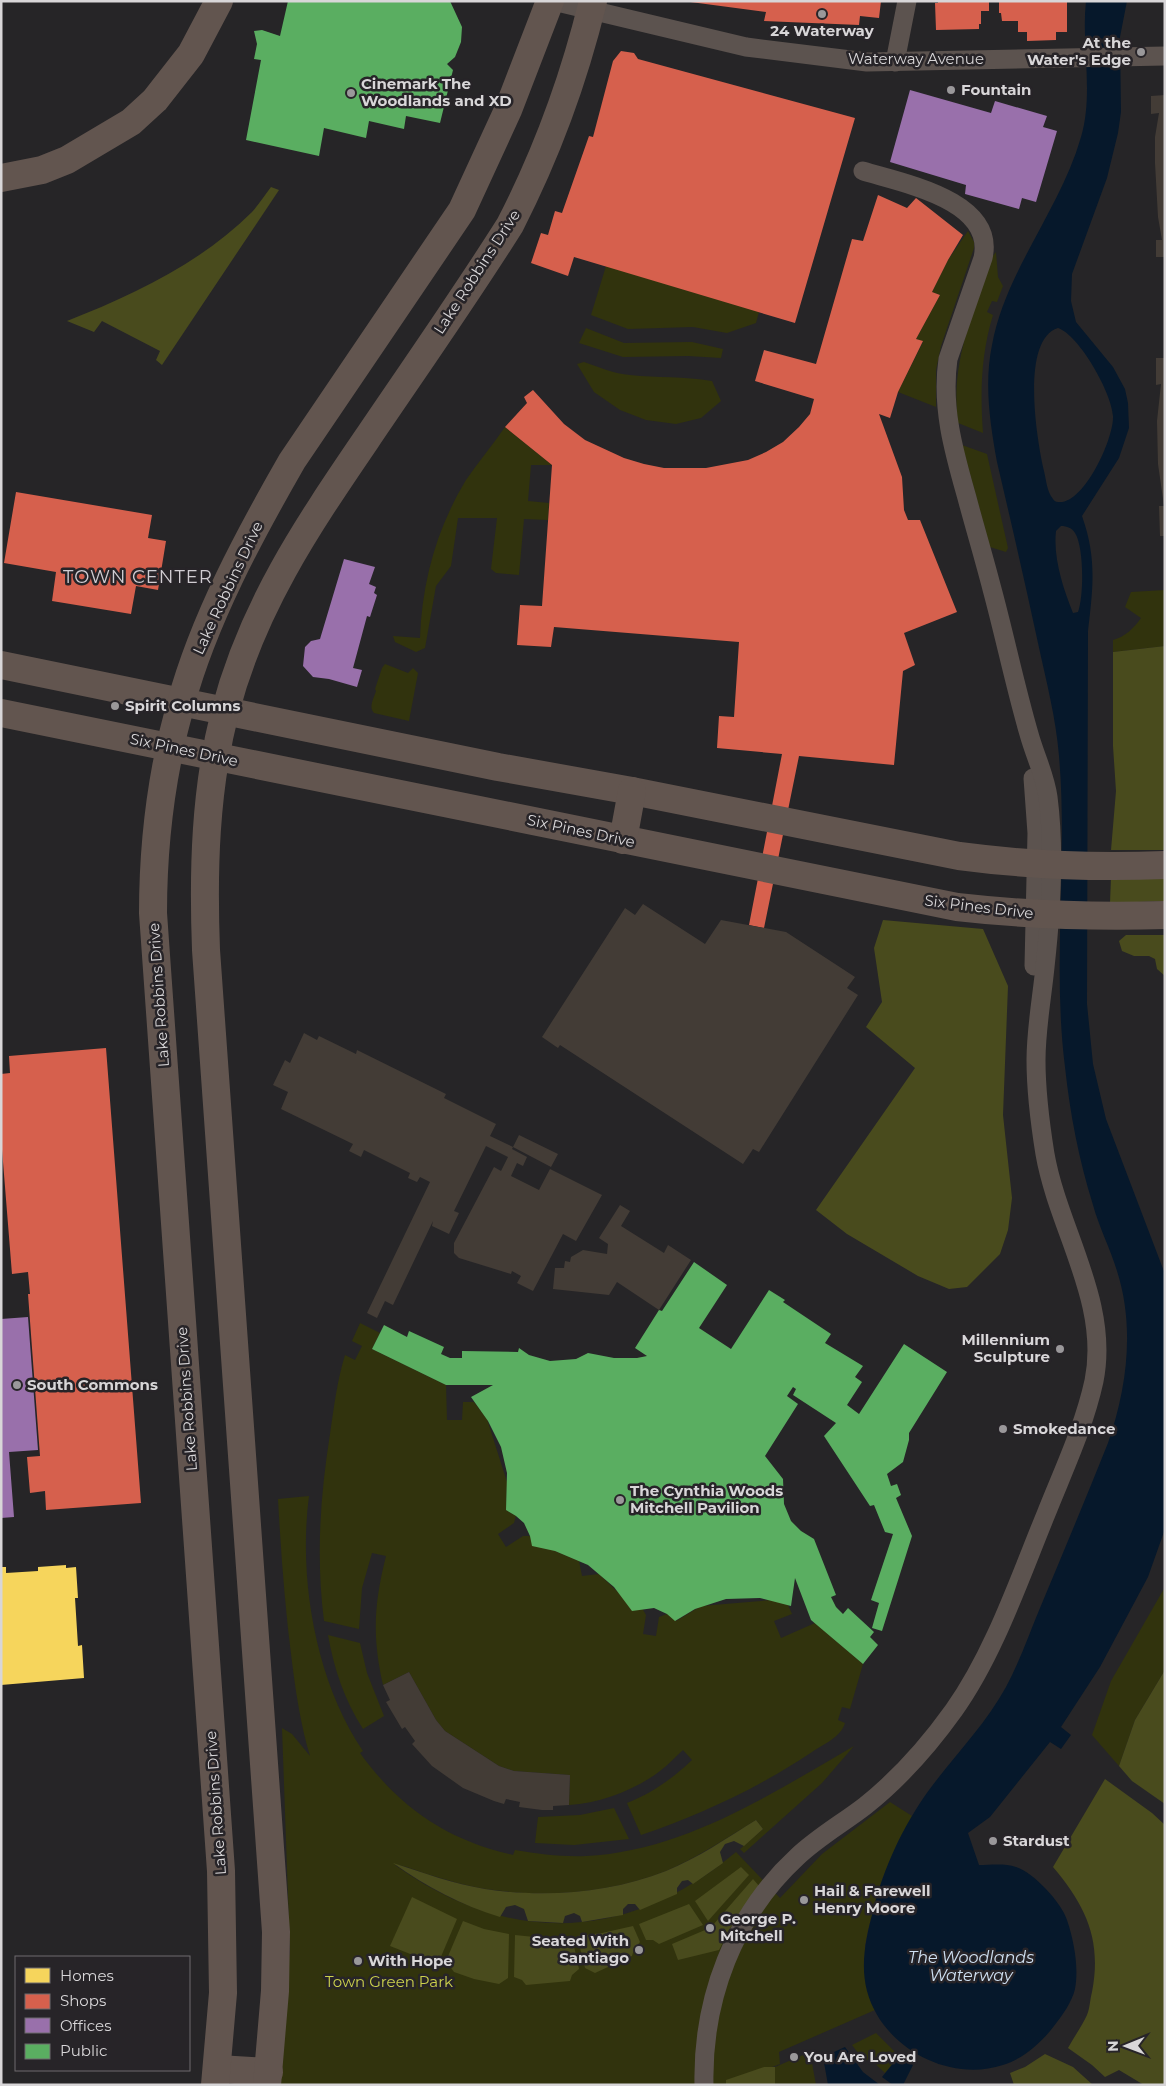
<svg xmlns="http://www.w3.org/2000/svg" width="1166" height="2086" font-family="Montserrat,sans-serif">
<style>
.green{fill:#31330d}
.forest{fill:#494b1d}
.water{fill:#06182b;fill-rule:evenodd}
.homes{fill:#f6d55c}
.shops{fill:#d6604d}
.offices{fill:#9970ab}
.public{fill:#5aae61}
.building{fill:#433c36}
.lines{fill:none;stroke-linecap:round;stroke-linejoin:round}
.street{stroke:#5c534f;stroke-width:19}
.secondary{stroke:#62554f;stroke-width:28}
.poi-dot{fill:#9a989a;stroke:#272428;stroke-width:2}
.labels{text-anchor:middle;stroke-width:5;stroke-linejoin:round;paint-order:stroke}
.poi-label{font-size:15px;font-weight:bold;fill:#d8d6d8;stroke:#272428;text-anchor:start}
.street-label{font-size:15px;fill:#d8d6d8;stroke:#272428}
.park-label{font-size:15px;fill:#ccd14c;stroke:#272428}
.water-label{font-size:16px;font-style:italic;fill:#d0e1f3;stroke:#272428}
.quarter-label{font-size:18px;letter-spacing:1px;fill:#d1cdd2;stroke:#272428}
</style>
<rect width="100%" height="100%" fill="#262527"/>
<g class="green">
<path d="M968,231L974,242V248L941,346L936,370V407L898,392L923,342L916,339L940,295L932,292L948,260Z"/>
<path d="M996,252L998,277L1003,286L997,302L992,301L987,312L993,315C981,354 980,392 983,433L958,423C950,363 973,313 992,257Z"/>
<path d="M606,266L759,312L756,323L727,333L693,327L628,329L591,315Z"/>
<path d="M586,328L624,343L692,342L723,349L721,358L688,356L623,357L579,343Z"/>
<path d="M584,362C599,367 614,374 630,375C657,378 684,376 712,381L721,401L701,418L676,424L646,420L620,410L594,392L577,364Z"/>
<path d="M505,427L552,465H531L528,501L549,503L548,520L524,519L519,575L496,573L491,569L497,518H458L451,566L436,586L425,648L416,652L395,642L393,636L420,638C422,581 437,528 466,480C478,462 493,445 505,427Z"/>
<path d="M962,445L987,454L1008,548L1006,552L990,547Z"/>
<path d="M1165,590V646L1113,652V640C1125,637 1134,628 1141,618L1125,607L1131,592Z"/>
<path d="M385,664L408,673L413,668L418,673L409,721L374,713C368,707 374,698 376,691L375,689L382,668Z"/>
<path d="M360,1323L380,1333L372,1349L446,1385L447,1420H462L463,1402H474L487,1419L507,1482L506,1510L516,1516L514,1523L498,1534L506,1547L523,1536H530L555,1551L579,1561L582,1576L599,1574L622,1596L642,1608L646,1615L643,1634L656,1636L659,1617L667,1614L676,1621L701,1606L772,1600L788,1605L792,1614L774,1621L781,1638L815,1623L863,1664L850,1709L842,1707L838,1720L845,1723C841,1737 824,1744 812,1752C758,1788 702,1814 641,1835L627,1803C652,1793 672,1779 692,1760L683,1750C675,1757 668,1765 660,1771C635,1790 601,1803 569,1805L570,1775L514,1771L499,1766L445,1731L436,1720L409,1672L383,1685C372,1636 374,1604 386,1556L372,1553L362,1588L359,1629L324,1621C316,1558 320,1497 330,1434C334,1407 337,1381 345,1355L355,1360L362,1346L352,1341Z"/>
<path d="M309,1496C298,1579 316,1682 363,1751L360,1753C400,1808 447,1840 513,1855L515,1850C539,1854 562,1857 586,1856C684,1851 771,1794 854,1746L822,1783L744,1853L740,1849L763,1829L756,1820C727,1838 698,1857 666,1871C611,1893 545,1898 486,1889C467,1886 447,1880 427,1874C417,1871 405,1865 395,1865C509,1947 629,1942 736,1852L780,1898L822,1854L890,1802L912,1816L898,1842L882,1880L868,1930L865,1946L875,2010L779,2052L780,2064L726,2085H267L290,1952L282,1728L292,1734L310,1756C301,1726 296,1694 292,1662C285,1608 281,1554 278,1499Z"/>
<path d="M1165,1587V1670L1135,1720L1119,1766L1092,1735L1111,1681Z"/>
<path d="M328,1635L360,1643L367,1673L384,1716L363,1729C344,1699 334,1669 328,1635Z"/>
<path d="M614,1808L629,1839L574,1845L535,1843L538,1817L580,1815Z"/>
<path d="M876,2033L899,2056L885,2073L869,2058L865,2062L852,2045Z"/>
<path d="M810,2052L816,2085H775V2067Z"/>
</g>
<g class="forest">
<path d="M271,187L279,190L162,365L156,360L160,351L102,321L94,332L67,321C133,295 201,263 252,212C259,204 265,195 271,187Z"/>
<path d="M1165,646V850H1111L1116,791L1113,746V652Z"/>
<path d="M1165,876V901L1110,903L1111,878Z"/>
<path d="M883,920L983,929L1008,986L1003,1115L1012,1198L1008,1230L1000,1254L967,1287L949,1289L918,1276L847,1234L816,1210L915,1068L866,1027L882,1002L874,948Z"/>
<path d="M1126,935H1165V976L1157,969L1155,959L1149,956H1134L1122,951L1119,941Z"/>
<path d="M1165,1670V1804L1132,1781L1119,1766L1135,1720Z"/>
<path d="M1105,1779L1152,1813L1165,1825V2085H1144L1119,2070L1105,2077L1092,2065L1068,2048C1074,2037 1082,2026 1087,2015C1090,2008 1090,1999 1092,1992C1102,1940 1086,1906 1053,1867Z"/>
<path d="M756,1820L763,1829L744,1846L734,1841L725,1844L720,1852L723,1863L693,1884L688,1880L682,1881L677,1888V1894L640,1910L635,1904H628L623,1909V1915L582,1922L580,1916L574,1913L565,1916L563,1923L528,1921L524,1909L515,1905L506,1907L500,1917C461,1905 427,1887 393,1863C424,1873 454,1884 485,1889C544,1898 611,1893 666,1871C698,1858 727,1838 756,1820Z"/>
<path d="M741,1867L749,1875L708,1921L695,1901Z"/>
<path d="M753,1879L759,1886L734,1921L719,1950L678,1960L672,1944L705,1930H711L713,1925Z"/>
<path d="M412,1897L457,1919L440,1959L428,1961L390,1946Z"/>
<path d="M689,1904L703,1925L659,1944L653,1940H646L639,1924Z"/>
<path d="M463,1921L484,1929L509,1934L508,1978L499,1984L474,1979L454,1972L446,1961Z"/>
<path d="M633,1926L640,1942L634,1949L632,1956L595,1973L585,1968L577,1936L602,1933Z"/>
<path d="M515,1935L544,1938L572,1937L579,1969L572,1975L570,1981L526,1985L522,1980L514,1977Z"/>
<path d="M1045,2054L1073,2067L1093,2085H1014L1010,2073L1025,2067Z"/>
<path d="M764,2067H775V2085H726V2080Z"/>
</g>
<g class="water">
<path d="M1086,1H1127L1120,37L1121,112L1118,133L1107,178L1072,274L1071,301L1076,322L1113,367L1125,389L1128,403L1129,428L1119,458L1082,516C1097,558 1093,588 1088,631L1087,1004L1093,1064L1106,1119L1165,1274V1529L1148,1577L1100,1667L1061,1727L1071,1735L1061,1749L1050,1742L990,1817L968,1833L979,1865C990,1865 1005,1863 1016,1867C1033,1872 1062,1903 1067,1920C1074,1941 1079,1967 1075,1989C1072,2002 1062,2016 1054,2026C1042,2042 1023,2059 1003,2065C948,2083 882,2047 867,1991C860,1964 866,1938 873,1911C883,1869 903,1826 929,1790C955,1755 985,1725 1006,1687C1020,1661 1029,1634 1040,1608C1063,1553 1086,1498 1108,1443C1127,1388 1135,1327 1117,1271C1110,1248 1099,1227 1093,1205C1079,1160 1070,1114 1065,1067C1052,964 1068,860 1059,756C1056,718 1046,680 1038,643C1025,582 1011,522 997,462C990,423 984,384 992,345C1006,270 1060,210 1081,137C1094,93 1081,46 1086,1ZM1058,328C1079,335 1112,393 1113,416C1114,438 1085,502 1060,502C1057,502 1055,502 1053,499C1047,492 1046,479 1044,471C1037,441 1020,340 1058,328ZM1061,526C1067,526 1072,528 1075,533C1084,547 1084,596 1078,612L1073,613C1063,588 1053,558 1056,531Z"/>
<path d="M845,2047L863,2072L880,2085H828L823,2057Z"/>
<path d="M899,2056L913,2065L903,2085H893L882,2077Z"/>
</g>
<path class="homes" d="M66,1565V1568L76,1567L78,1598H75L78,1646L82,1645L84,1678L1,1685V1567H6V1573L38,1571V1567Z"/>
<g class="shops">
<path d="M683,1H881L879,18L860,16L859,25L764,21L766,12Z"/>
<path d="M938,1H989V11H981V24H979V29L936,30L935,3H938Z"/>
<path d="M999,1H1067V32H1056V40L1027,41V32H1018V21H1002L1001,13H999Z"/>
<path d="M621,51L634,53L638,59L855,118L795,323L574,257L568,276L531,263L541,233L548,235L555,211L562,213L589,136L593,137L613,61Z"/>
<path d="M878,195L907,208L916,198L963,235L948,260L932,292L940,295L916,339L923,341L898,392L890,418L879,414L902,477L904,510L908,520H920L957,612L904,633L915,665L903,671L894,765L799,756L764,928L749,925L782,754L717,748L719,716L734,717L739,642L554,627L551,647L517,645L520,605L542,606L552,465L505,427L527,403L524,397L533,390L564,424L585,440L624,458L644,464L664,468H706L748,460L766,452L783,442L799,427L810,414L814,399L755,381L764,350L816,364L852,239L863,241Z"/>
<path d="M16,492L152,515L148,538L166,541L158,590L136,586L131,614L52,601L56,572L4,563Z"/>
<path d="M106,1048L141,1503L46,1510L45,1491L30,1493L27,1457L40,1456L28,1294H30L28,1272L12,1274L1,1137V1074L10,1073L9,1056Z"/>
</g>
<g class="offices">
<path d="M910,90L991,113L995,101L1047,116L1043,127L1057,131L1036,202L1022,198L1019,209L965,194L966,185L890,162Z"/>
<path d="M344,559L375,567L369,584L376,587L374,593L377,595L370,617L367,616L353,668L362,670L357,687L329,679L313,677L303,666L305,647L311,641L320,639Z"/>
<path d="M28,1317L38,1450L9,1452L14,1517L1,1518V1319Z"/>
</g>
<g class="public">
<path d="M288,1H450L462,27L461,42L455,57L447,64L453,70L440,123L406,116L404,129L369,121L366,138L324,128L319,156L246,140L261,60L254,59L257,44L254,31L262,30L280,36Z"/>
<path d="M694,1262L727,1285L699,1328L731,1349L769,1290L785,1300L783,1302L831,1334L825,1343L863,1366L855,1377L862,1382L847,1405L859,1414L904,1344L947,1372L909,1433V1440L903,1462L887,1474L891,1486L897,1484L901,1495L896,1498L912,1536L882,1631L872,1628L879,1603L871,1600L893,1534L885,1532L874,1505L870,1506L824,1436L836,1423L793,1395L796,1389L793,1387L787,1396L798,1404L765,1456L783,1479L784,1504L791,1521L801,1531L814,1539L836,1595L831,1597L836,1607L843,1614L848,1608L874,1632L870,1637L878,1645L863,1664L811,1620L795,1578L791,1606L760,1598L726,1599L695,1609L675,1621L667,1614L654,1608L632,1611L614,1587L588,1565L555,1551L532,1546L530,1536L524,1523L516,1516L506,1510L507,1473L501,1447L488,1421L471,1397L493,1385H446L372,1349L384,1325L407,1337L409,1331L444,1347L441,1354L450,1358H462V1351L518,1352L519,1348L529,1355L550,1361L576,1359L588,1353L614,1358H637L647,1356L635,1348L659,1310L662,1311Z"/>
</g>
<g class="building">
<path d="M1165,95V257H1156V240H1162L1158,217L1155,163V137L1159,113L1151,114V96Z"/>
<path d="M1156,358H1165V536H1160L1159,506H1164L1158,464L1157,421L1161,384L1156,385Z"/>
<path d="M643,904L705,944L721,920L786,932L855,977L847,988L858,995L759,1152L753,1149L743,1164L560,1045L558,1048L542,1037L625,908L635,915Z"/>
<path d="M304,1033L317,1040L319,1036L356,1054L357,1050L446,1094L444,1098L496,1124L490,1136L513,1147L519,1135L558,1154L551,1167L513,1147L512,1149L527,1157L523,1166L517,1163L511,1176L539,1190L550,1169L602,1195L576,1241L563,1234L533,1291L517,1283L521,1276L512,1271L511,1274L459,1258L454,1253V1243L494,1167L501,1171L508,1157L486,1146L454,1211L459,1213L449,1234L432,1226L433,1221L393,1305L385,1301L377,1318L367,1313L430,1182L420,1177L417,1182L408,1178L410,1173L364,1150L361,1157L349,1151L353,1144L281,1109L288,1092L273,1085L285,1060L290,1063Z"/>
<path d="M620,1205L630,1211L621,1226L664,1253L668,1245L691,1260L659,1310L617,1282L609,1295L553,1289L555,1268H564L565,1261L570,1262L571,1257L583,1250L607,1254L608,1244L599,1238Z"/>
<path d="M409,1672L436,1720L445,1731L499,1766L514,1771L570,1775L569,1805L553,1806V1810H542L519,1807L520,1802L506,1799L504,1804L494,1801L463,1788L432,1766L412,1744L415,1741L405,1727L402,1729L386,1702L390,1700L383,1685Z"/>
</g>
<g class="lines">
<g class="street">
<path d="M553,1L746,47L867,62L1165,56"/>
<path d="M895,62L907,1"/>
<path d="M1033,778L1037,833L1034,966"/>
<path d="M704,2085C702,1999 734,1915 797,1857C818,1837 843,1823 865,1806C899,1779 929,1745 954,1710C994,1654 1020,1577 1046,1514C1063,1471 1084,1427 1094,1381C1110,1302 1058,1229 1045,1154C1040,1123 1036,1091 1036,1060C1036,1029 1042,997 1045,967C1051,913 1055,851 1048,797C1045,775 1035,756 1029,734C1015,686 1005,637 992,589C984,558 975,528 967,498C954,452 941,408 948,359L983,258C996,200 902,183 863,171"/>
</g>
<g class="secondary">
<path d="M1,178L42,170L67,160L131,122L155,100L191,54L219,1"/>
<path d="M1,665L498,767L632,791L959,856C1027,865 1095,868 1165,865"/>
<path d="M1,713L957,907C1027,915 1095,917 1165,915"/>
<path d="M623,840L632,791"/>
<path d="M218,2069L269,2072"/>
<path d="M215,2085L223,1993L221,1871L153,913C153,840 161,774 181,703C204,619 249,536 292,461L462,210L508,110L550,1"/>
<path d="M267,2085L275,1991L276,1932L206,950C203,870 205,790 225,712C252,608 306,528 366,440C414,369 464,298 510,225C547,153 574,79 593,1"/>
</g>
</g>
<g class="poi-dot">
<circle cx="822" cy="14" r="5"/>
<circle cx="1141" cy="52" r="5"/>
<circle cx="951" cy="90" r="5"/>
<circle cx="351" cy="93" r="5"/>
<circle cx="115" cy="706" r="5"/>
<circle cx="1060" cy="1349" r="5"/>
<circle cx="17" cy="1385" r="5"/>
<circle cx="1003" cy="1429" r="5"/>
<circle cx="620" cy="1500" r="5"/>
<circle cx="993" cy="1841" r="5"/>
<circle cx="804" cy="1900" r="5"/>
<circle cx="710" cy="1928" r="5"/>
<circle cx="639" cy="1950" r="5"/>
<circle cx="358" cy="1961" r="5"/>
<circle cx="794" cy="2057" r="5"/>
</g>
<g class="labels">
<g class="poi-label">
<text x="822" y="36" text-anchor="middle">24 Waterway</text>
<text x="1131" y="48" text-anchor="end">At the<tspan x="1131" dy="17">Water's Edge</tspan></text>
<text x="361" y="89">Cinemark The<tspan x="361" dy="17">Woodlands and XD</tspan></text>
<text x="961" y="95">Fountain</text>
<text x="125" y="711">Spirit Columns</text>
<text x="1050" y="1345" text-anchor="end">Millennium<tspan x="1050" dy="17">Sculpture</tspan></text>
<text x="27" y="1390">South Commons</text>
<text x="1013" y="1434">Smokedance</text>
<text x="630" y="1496">The Cynthia Woods<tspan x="630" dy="17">Mitchell Pavilion</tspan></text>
<text x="1003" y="1846">Stardust</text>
<text x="814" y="1896">Hail &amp; Farewell<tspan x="814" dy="17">Henry Moore</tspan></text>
<text x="720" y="1924">George P.<tspan x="720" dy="17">Mitchell</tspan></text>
<text x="629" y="1946" text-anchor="end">Seated With<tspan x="629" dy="17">Santiago</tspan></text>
<text x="368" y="1966">With Hope</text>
<text x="804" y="2062">You Are Loved</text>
</g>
<g class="street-label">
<text x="916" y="64">Waterway Avenue</text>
<text transform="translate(477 272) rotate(-57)" y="5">Lake Robbins Drive</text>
<text transform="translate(228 588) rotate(-65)" y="5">Lake Robbins Drive</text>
<text transform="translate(184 750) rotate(12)" y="5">Six Pines Drive</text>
<text transform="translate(581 831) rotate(12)" y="5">Six Pines Drive</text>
<text transform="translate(979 907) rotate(7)" y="5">Six Pines Drive</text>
<text transform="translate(159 995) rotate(-94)" y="5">Lake Robbins Drive</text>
<text transform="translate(187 1399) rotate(-94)" y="5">Lake Robbins Drive</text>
<text transform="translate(216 1803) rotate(-94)" y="5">Lake Robbins Drive</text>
</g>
<g class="park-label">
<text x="389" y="1987">Town Green Park</text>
</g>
<g class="water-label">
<text x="971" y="1963">The Woodlands<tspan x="971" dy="18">Waterway</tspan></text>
</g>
<g class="quarter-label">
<text x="138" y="583">TOWN CENTER</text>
</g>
</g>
<rect width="1166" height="2086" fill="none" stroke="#d8d6d8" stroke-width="5"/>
<rect x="15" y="1956" width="175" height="115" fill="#272428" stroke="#6e6b6e"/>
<rect x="25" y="1968" width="25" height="15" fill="#f6d55c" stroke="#6e6b6e"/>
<text x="60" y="1981" font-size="15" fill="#d8d6d8">Homes</text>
<rect x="25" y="1994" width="25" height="15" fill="#d6604d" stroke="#6e6b6e"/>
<text x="60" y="2006" font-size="15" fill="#d8d6d8">Shops</text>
<rect x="25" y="2018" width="25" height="15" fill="#9970ab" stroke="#6e6b6e"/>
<text x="60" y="2031" font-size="15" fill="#d8d6d8">Offices</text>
<rect x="25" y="2044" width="25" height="15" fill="#5aae61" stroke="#6e6b6e"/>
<text x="60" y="2056" font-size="15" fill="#d8d6d8">Public</text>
<g transform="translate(1126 2046) rotate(269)" stroke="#272428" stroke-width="4" paint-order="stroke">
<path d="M0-4L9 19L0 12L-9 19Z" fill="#d8d6d8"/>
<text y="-8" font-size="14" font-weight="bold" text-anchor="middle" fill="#d8d6d8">N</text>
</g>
</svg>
